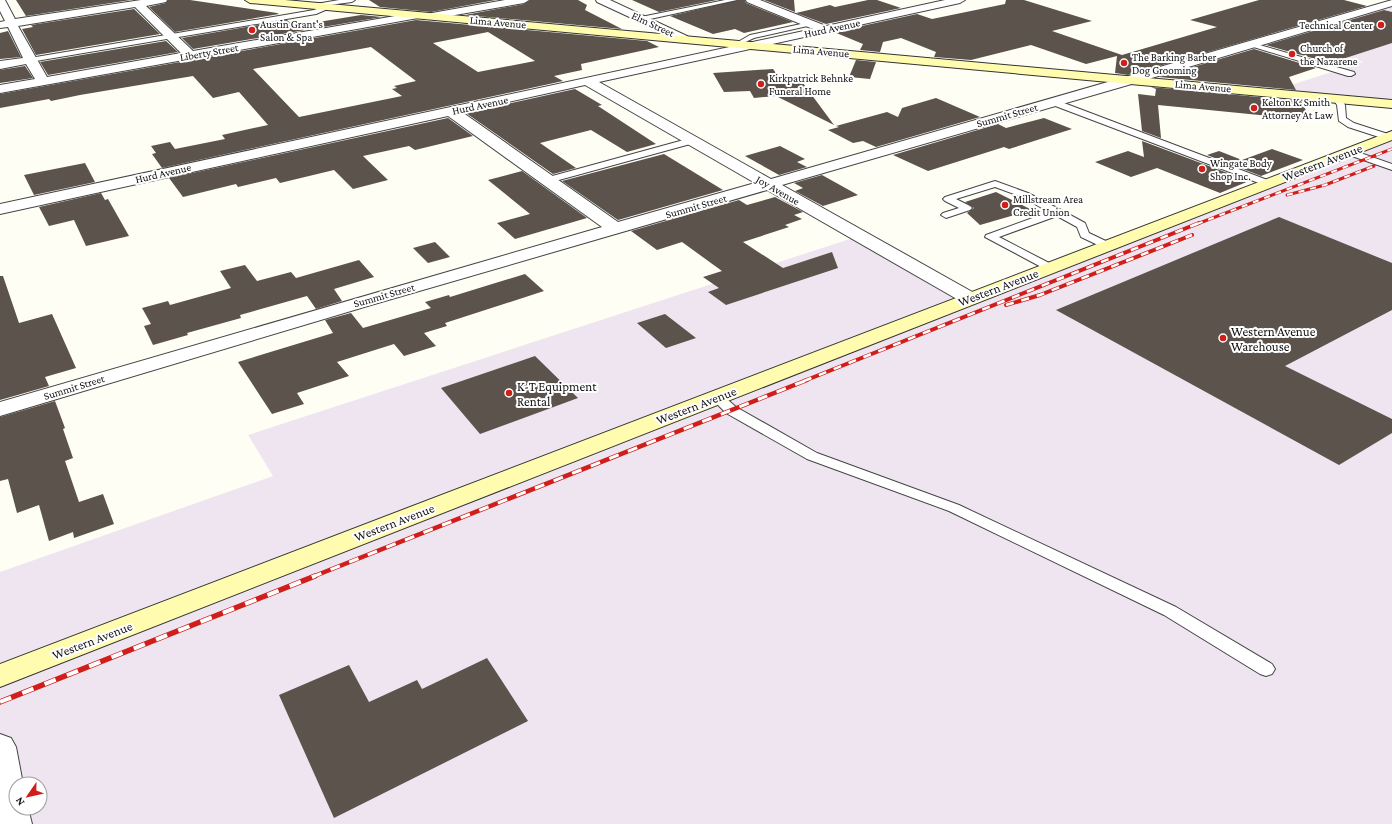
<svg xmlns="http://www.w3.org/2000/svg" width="1392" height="824" font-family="'Crimson Pro',serif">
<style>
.industrial{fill:#efe5f0;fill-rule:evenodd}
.building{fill:#5b534c;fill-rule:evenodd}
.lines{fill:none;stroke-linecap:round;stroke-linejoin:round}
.service-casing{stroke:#444;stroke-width:2}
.minor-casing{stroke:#444;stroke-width:2}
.tertiary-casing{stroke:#444;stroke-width:2}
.secondary-casing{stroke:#333;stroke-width:2}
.service{fill:#fff;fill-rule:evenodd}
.minor{fill:#fff;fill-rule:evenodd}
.tertiary{fill:#fff;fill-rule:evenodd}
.secondary{fill:#fffcb0;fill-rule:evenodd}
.rail-far3-casing{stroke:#d01f1a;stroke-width:3}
.rail-far2-casing{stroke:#d01f1a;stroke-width:4}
.rail-far1-casing{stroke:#d01f1a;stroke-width:4.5}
.rail-casing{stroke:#d01f1a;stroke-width:5.5}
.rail-far3{stroke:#fff;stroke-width:2;stroke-dasharray:6;stroke-linecap:butt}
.rail-far2{stroke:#fff;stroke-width:2.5;stroke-dasharray:8;stroke-linecap:butt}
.rail-far1{stroke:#fff;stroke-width:3;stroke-dasharray:10;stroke-linecap:butt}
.rail{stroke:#fff;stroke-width:4;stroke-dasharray:12;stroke-linecap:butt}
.poi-dot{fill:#d01f1a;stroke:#fff;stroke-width:1.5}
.labels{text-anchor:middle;stroke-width:4;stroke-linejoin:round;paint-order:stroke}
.far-street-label{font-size:11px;fill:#111;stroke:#fff}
.far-poi-label{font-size:11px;fill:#111;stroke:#fff;text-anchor:start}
.street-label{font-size:13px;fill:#111;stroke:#fff}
.poi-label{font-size:13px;fill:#111;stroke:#fff;text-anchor:start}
</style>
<rect width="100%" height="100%" fill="#fffef5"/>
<g class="industrial">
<path d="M1392,3V104L1269,92L1363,62L1274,37Z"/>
<path d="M1392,135V824H0V572L273,476L248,435L859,236L969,298ZM16,784H40V808H16Z"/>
</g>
<g class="building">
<path d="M16,0H131L26,16Z"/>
<path d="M168,0H190L277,13L279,14L175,32L149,7L166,3Z"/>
<path d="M369,0H496L431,12L380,7Z"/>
<path d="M530,0H578L587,5L585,10L622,29L465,15L524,4Z"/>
<path d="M632,0H717L659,12Z"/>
<path d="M738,0H745L746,3L793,22L744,33L735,29L713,34L670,16Z"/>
<path d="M764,0H794L795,12Z"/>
<path d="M868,0H877L901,8L826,24L796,13L830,5L835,7Z"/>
<path d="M1006,0H1024L1092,21L1052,31L1122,55L1217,27L1190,20L1259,0H1344L1367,6L1128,75L1115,73L1117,56L1086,64L1031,45L971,60L934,57L936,52L901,38L883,42L880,52L860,50L863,44L834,32L917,14L932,19L1005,4Z"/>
<path d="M134,9L160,34L36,55L22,29L33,27L31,25Z"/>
<path d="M1384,10L1392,12V43L1330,63L1266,45Z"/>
<path d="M361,15L382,17L193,49L182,38L287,20L294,26Z"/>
<path d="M416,20L647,41L659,47L581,64L582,70L554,76L563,81L162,168L152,154L156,153L151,146L170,142L175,149L225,139L222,135L268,125L239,92L213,98L193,76L80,95L51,101L49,99L0,108V94ZM488,32L535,61L478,72L433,43ZM371,47L416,81L394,86L397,88L392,89L402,96L299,117L253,69Z"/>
<path d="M8,31L21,57L0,59V33Z"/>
<path d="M166,41L178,52L48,75L40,62Z"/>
<path d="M1254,49L1316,68L1289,77L1296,90L1159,77Z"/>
<path d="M856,60L876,62L870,79L849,77Z"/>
<path d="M25,66L33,78L0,83V70Z"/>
<path d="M773,69L781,80L800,79L834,125L776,96L754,98L750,91L724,92L713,73Z"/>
<path d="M1151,87L1301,101L1311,120L1158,105L1161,138L1142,131L1138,94L1155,96L1156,89Z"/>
<path d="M575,89L602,105L598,106L656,144L627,152L591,130L540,143L576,168L553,174L466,113Z"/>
<path d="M936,98L980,117L876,147L863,141L853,143L828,130L839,127L836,126L887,112L898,117L902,108Z"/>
<path d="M448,118L473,136L415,150L409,146L363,156L388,180L353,189L334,170L280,183L276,178L238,187L236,184L183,197L169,178Z"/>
<path d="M1044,118L1072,129L1009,149L1004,147L928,171L893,155L998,124L1006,128Z"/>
<path d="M1142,141L1249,181L1220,193L1157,168L1131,177L1095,162L1128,151L1144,157Z"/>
<path d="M780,146L805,159L797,162L807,167L779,175L745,156Z"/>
<path d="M1272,149L1303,160L1261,176L1207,155L1219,151L1242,160Z"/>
<path d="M664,154L723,190L618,220L562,181Z"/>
<path d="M85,163L95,182L34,195L24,175Z"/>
<path d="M522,171L587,218L515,239L497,223L530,214L488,180Z"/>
<path d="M822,175L858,195L823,206L795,191L803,188L794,183Z"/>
<path d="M996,192L1032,210L980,225L967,213L974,208L965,202Z"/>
<path d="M101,193L105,200L108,199L129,236L86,246L74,220L49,226L39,207Z"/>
<path d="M775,197L803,212L794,215L802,219L785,225L789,227L743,242L783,268L832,252L838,268L726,305L708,292L719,288L703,277L722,271L682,242L657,250L631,231L739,200L747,205Z"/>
<path d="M1279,217L1392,263V310L1285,366L1392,419V433L1339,465L1056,310Z"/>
<path d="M435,242L450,257L428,263L413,248Z"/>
<path d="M359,260L374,277L334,289L342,301L316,309L307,296L240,315L241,318L187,333L188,335L153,345L144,326L151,324L142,308L168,301L170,305L231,288L220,271L245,265L257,281L291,272L296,278Z"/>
<path d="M525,274L544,291L445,323L447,326L424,333L436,346L404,356L394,344L337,362L349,376L297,393L304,404L272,414L238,362L333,333L325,320L351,313L363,328L431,308L425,302L449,295L450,297Z"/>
<path d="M0,276H3L19,323L52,314L76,368L45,377L49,386L0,400Z"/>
<path d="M665,314L696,338L666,348L637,323Z"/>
<path d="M535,356L578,398L480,434L441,388Z"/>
<path d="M55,401L65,428L63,429L73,458L65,461L79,502L103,494L114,524L74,538L73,532L49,541L39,505L17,513L8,479L0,481V417Z"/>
<path d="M487,658L528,721L334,818L279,695L349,665L369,702L417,680L422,689Z"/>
</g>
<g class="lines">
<defs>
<g id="service">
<path d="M339,0H355L352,2L329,5L331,7L330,8L316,14L30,62L26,60L30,58L314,10L325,6L318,7L315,5L316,4Z"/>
<path d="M725,0H737L641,21L638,19L641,17Z"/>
<path d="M810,22L813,24L812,25L754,38L739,45L736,43L750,35Z"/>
<path d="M1249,42L1354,72L1355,74L1351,76H1348L1247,45V43Z"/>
<path d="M1334,97H1340L1345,105L1346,118L1354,123L1391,135V139H1385L1348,127L1339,121L1337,105L1333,99Z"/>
<path d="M1050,100H1056L1270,181L1272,183L1267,186L1264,185L1050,104Z"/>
<path d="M691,138L695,141L694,143L548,183L543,180L545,178Z"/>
<path d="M1349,149L1392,164V170L1346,154L1345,152L1346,150Z"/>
<path d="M995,181L1028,193L1061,210L1085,223L1089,233L1110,243L1111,245L1110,247H1102L1081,237L1077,227L1057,216L999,237L1053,265L1054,267L1049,270L1045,269L985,237L986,235L1049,212L1022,197L995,187L956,199L970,206L972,208L970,210L946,218L941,215L943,213L959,208L945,201L943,199L945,197Z"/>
<path d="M716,393L721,394L736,407L817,453L959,505L1176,607L1272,664L1275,669L1272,674L1266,676L1260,674L1164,615L949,511L807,459L726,413L710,397L711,394Z"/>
</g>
<g id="minor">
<path d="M0,0H5L15,19L141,0H167L166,2L146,6L193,51L418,12L424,15L418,18L0,93V85L35,79L26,64L0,69V61L23,58L8,27L0,28V22L5,21L0,11ZM135,7L181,53L47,77L18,26Z"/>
<path d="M505,0H529L524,3L432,19L426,16L432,13Z"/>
<path d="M596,0H610L687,36L689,38L687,40H679L597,2Z"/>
<path d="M746,0H760L826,26L945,0H965L960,3L599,82L771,179L1125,77H1135L1136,80L1135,83L782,185L976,294L978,298L976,302L969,304L962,302L767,190L371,305L0,416V402L602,227L448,116L0,214V204L813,29L747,2ZM585,85L755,183L618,222L462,112Z"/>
<path d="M0,734L11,738L16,747L23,784H16V808H28L32,824H0Z"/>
</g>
<path id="tertiary" d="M1392,0V6L1135,83H1125L1124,80L1125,77Z"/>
<g id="secondary">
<path d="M245,0H285L1392,100V108L250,3Z"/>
<path d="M1392,131V140L0,687V664Z"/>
</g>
</defs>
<use href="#service" class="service-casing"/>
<use href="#minor" class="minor-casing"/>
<use href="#tertiary" class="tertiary-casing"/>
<use href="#secondary" class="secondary-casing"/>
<use href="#service" class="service"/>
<use href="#minor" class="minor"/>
<use href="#tertiary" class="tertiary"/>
<use href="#secondary" class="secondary"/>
<defs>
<g id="rail-far3">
<path d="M1287,195L1325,185L1374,166"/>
<path d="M1197,224L1392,149"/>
</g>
<g id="rail-far2">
<path d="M1006,305L1040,295L1192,235"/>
<path d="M804,381L1199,223"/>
</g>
<path id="rail-far1" d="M312,577L807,380"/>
<path id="rail" d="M0,702L315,576"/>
</defs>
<use href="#rail-far3" class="rail-far3-casing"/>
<use href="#rail-far2" class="rail-far2-casing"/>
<use href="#rail-far1" class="rail-far1-casing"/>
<use href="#rail" class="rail-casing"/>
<use href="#rail-far3" class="rail-far3"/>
<use href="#rail-far2" class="rail-far2"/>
<use href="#rail-far1" class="rail-far1"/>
<use href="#rail" class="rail"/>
</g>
<g class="poi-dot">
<circle cx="1381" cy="25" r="4"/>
<circle cx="252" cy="30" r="4"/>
<circle cx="1292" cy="54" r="4"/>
<circle cx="1124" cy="63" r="4"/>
<circle cx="761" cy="84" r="4"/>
<circle cx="1254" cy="108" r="4"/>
<circle cx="1202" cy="169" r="4"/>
<circle cx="1005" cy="205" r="4"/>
<circle cx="1223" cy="338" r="4"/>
<circle cx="509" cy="393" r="4"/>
</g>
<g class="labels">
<g class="far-street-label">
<text transform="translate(498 22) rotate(5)" y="4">Lima Avenue</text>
<text transform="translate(653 24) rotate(25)" y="4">Elm Street</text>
<text transform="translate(832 28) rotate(-12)" y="4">Hurd Avenue</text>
<text transform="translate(821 51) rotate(5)" y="4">Lima Avenue</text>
<text transform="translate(209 52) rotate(-10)" y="4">Liberty Street</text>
<text transform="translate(1203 86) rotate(5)" y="4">Lima Avenue</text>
<text transform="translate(480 105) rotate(-12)" y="4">Hurd Avenue</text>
<text transform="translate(1007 115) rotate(-16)" y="4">Summit Street</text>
<text transform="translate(163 173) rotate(-13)" y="4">Hurd Avenue</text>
<text transform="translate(778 190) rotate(30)" y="4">Joy Avenue</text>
<text transform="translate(696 206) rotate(-16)" y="4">Summit Street</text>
<text transform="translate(384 295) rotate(-16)" y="4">Summit Street</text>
<text transform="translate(74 387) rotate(-17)" y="4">Summit Street</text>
</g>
<g class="far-poi-label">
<text x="260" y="28">Austin Grant's<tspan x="260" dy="13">Salon &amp; Spa</tspan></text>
<text x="1373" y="29" text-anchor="end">Technical Center</text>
<text x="1300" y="52">Church of<tspan x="1300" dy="13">the Nazarene</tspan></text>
<text x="1132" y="61">The Barking Barber<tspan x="1132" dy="13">Dog Grooming</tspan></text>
<text x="769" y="82">Kirkpatrick Behnke<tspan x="769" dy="13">Funeral Home</tspan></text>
<text x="1262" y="106">Kelton K. Smith<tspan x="1262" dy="13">Attorney At Law</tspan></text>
<text x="1210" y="167">Wingate Body<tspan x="1210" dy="13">Shop Inc.</tspan></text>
<text x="1013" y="203">Millstream Area<tspan x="1013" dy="13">Credit Union</tspan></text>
</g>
<g class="street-label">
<text transform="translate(1322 162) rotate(-21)" y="5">Western Avenue</text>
<text transform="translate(998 287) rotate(-21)" y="5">Western Avenue</text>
<text transform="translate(696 405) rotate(-21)" y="5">Western Avenue</text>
<text transform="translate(394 522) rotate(-21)" y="5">Western Avenue</text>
<text transform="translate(92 640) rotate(-21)" y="5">Western Avenue</text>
</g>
<g class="poi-label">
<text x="1231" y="336">Western Avenue<tspan x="1231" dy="15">Warehouse</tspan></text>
<text x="517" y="391">K-T Equipment<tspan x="517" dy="15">Rental</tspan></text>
</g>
</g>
<g transform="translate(28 796) rotate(236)"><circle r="19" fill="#ffffff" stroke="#a0a0a0"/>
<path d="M0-3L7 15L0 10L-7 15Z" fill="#d01f1a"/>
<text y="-6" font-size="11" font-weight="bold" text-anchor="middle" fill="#111111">N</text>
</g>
</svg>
